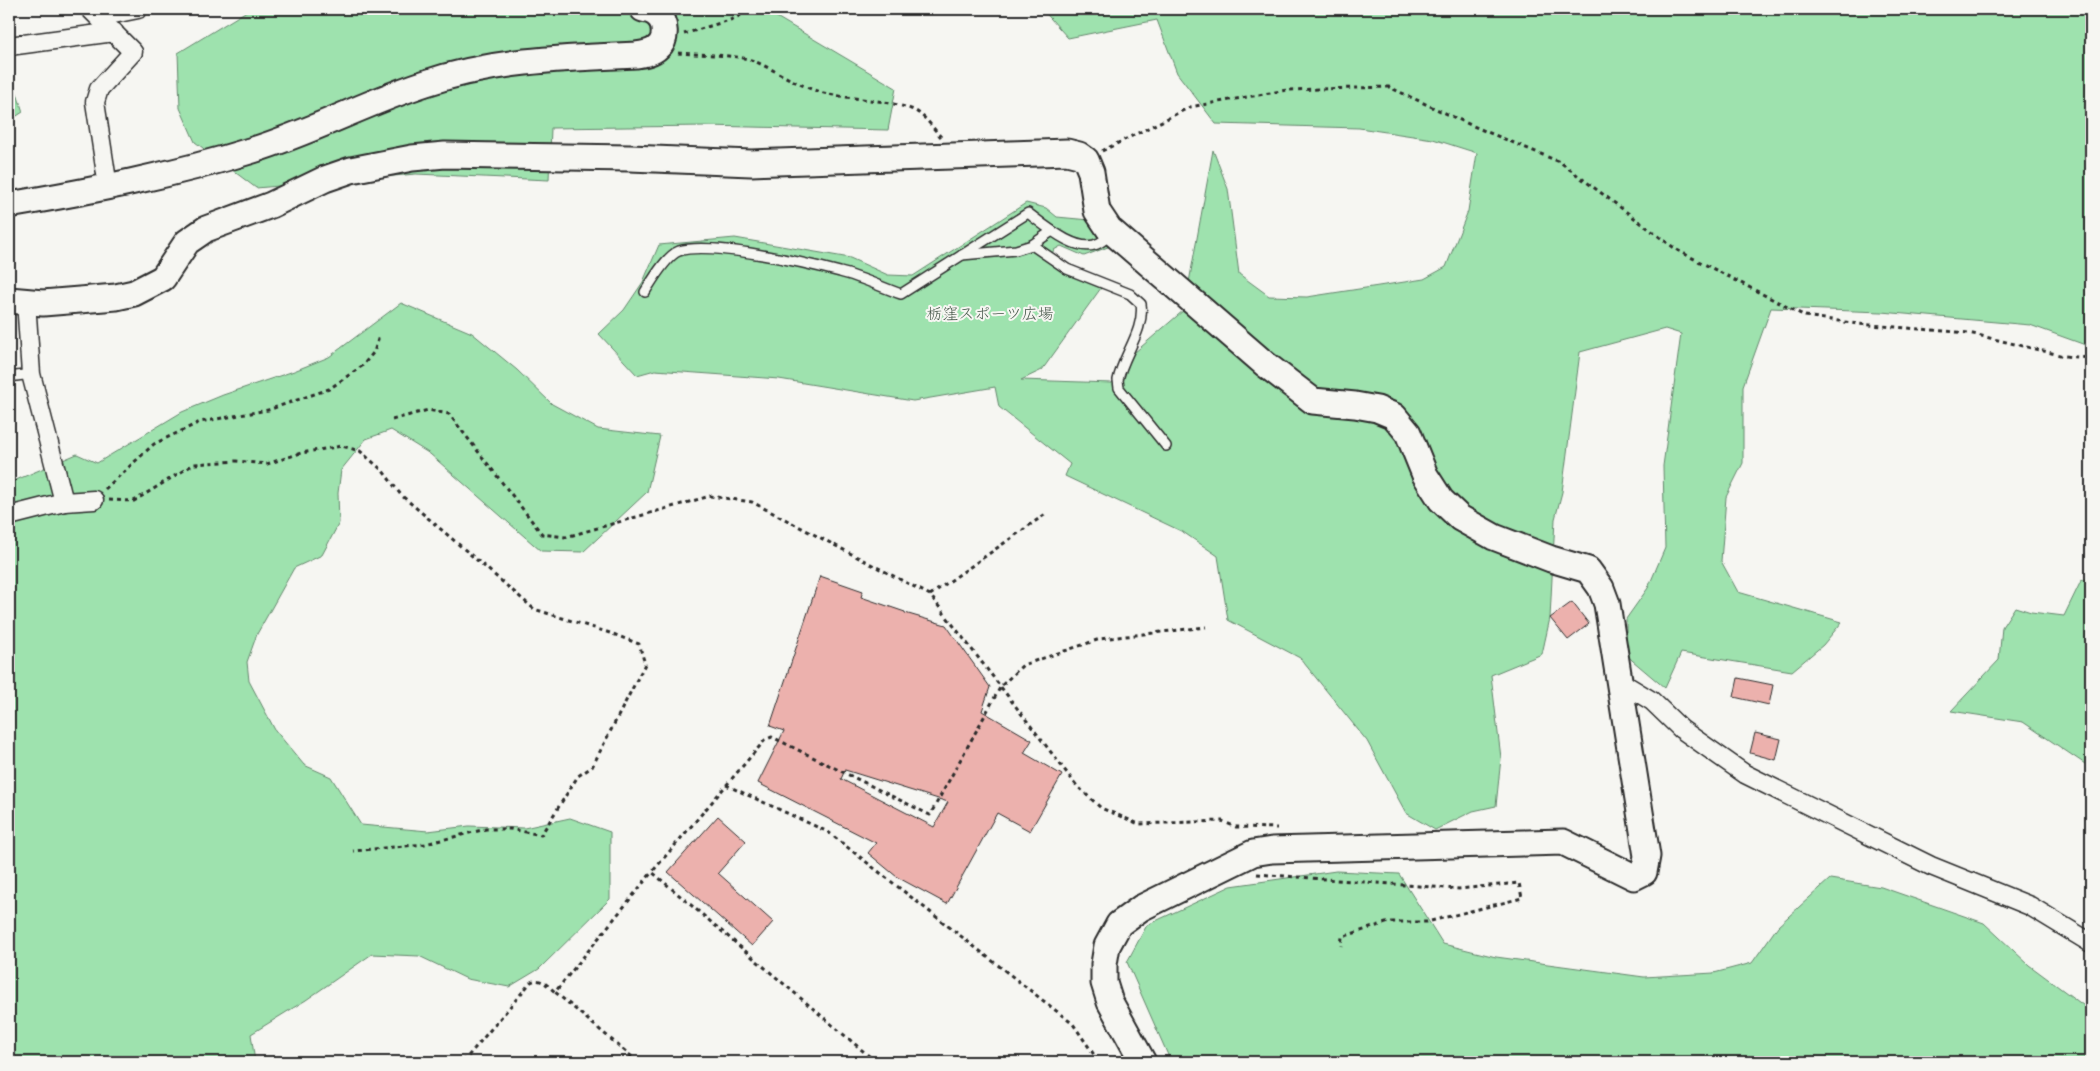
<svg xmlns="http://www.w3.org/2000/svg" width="2100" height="1071" font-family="Delius,'Klee One',sans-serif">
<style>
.green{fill:#9ee2ae;stroke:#64866c}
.building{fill:#ecb1ad;stroke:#2b2b2b;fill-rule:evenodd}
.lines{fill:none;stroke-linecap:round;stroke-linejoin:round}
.lane-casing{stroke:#2b2b2b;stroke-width:12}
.street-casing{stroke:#2b2b2b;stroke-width:21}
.secondary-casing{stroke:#2b2b2b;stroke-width:29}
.path{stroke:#2b2b2b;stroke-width:3;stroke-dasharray:4 4;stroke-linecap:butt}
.lane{stroke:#f6f6f2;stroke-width:9}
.street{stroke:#f6f6f2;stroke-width:18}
.secondary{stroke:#f6f6f2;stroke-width:25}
.labels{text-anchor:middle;stroke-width:4;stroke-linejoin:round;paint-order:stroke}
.park-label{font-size:16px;fill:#48594c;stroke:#f6f6f2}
</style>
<rect width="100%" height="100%" fill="#f6f6f2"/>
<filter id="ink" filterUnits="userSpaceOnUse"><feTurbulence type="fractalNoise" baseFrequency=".02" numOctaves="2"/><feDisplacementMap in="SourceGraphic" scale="10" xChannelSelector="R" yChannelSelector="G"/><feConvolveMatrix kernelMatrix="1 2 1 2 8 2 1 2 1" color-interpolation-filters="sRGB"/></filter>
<g filter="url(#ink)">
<g class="green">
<path d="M250,9H763L896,88L888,130L705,126L551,128L549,180L416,174L256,188L195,142L180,108L178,53Z"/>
<path d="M1042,9H2091V347L2030,325L1882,312L1771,308L1743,386V463L1726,497L1721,561L1738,592L1842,622L1823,645L1792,671L1681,653L1665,688L1626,655V619L1648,588L1665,548L1663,466L1681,334L1665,329L1580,352L1562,492L1555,519L1550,618L1542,654L1491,675L1501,758L1496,806L1473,811L1435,830L1406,813L1367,741L1300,658L1228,620L1218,556L1183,532L1065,476L1070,464L999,407L995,387L913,401L779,379L655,370L637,375L599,334L624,310L643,282L659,245L735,238L850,258L888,275L913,276L1026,203L1046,208L1057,217L1089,220L1116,244L1084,256L1061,246L1054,250L1047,261L1064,273L1101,288L1042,370L1021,380L1112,383L1134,353L1184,310L1213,150L1228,189L1239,274L1269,296L1307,297L1424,279L1446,267L1468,211L1477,153L1433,139L1359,128L1216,124L1177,73L1157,20L1068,38Z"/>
<path d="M9,69L23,112L9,121Z"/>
<path d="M401,303L472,333L517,370L552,404L598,429L660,436L647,492L583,552L541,551L430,454L391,430L366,439L341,470L338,493L339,523L322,555L294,568L257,634L247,662L249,681L275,730L304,765L331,777L361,825L428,831L469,826L524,828L570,818L610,832V899L539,969L509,987L467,979L419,956L372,954L306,1000L251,1034L255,1062H9V483L77,454L97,463L182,412L223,395L294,371L329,357Z"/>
<path d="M2091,577V768L2023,722L1951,711L1999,660L2002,627L2015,607L2031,612L2064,616L2081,581Z"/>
<path d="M1336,871L1399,874L1443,944L1496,957L1644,977L1714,973L1752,963L1778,926L1830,879L1881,887L1984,923L2029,965L2091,1011V1062H1171L1127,962L1147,925L1231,886Z"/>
</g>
<g class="building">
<path d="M820,576L863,591L861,597L905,612V613L946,625L990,687L982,711L1032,740L1024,753L1062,775L1030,831L997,813L947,904L897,877L868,853L876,843L758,783L784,731L770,726ZM845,770L948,802L934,827L841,779Z"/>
<path d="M1572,602L1589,624L1568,640L1550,618Z"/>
<path d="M1738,678L1773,685L1769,705L1734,697Z"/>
<path d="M1755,733L1781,739L1776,760L1750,753Z"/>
<path d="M718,816L746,841L718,873L773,922L752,946L668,872Z"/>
</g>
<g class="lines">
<defs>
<g id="lane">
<path d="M1032,245L1067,269L1130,294L1141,304C1145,330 1123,355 1118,380L1119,388L1166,446"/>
<path d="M962,255L1016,250L1032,245L1052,231"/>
<path d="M645,292C652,281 666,256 679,251C710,241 806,263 840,272C861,277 881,287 901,294L1028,213C1044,225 1078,255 1099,243C1104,241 1108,236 1112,232"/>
<path d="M9,377L31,374"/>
</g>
<g id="street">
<path d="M90,9L133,52L99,89L95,102L108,187"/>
<path d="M99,17L138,9"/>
<path d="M9,46L114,32"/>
<path d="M26,301L31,374L64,502"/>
<path d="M9,516L64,502L94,500"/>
<path d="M1619,681L1652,701L1681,729L1745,774L1931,866L2030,906L2091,943"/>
</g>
<g id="secondary">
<path d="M9,205C91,191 173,175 253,150C312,132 367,102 426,83C494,60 565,58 636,55C644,54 652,53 658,47C667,40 666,22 657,15C653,11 648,10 643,9"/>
<path d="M9,300L43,303L116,297L134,293L163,278L187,242L206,229L271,205L325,179L351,170L412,158L445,155L630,158L751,163L1067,152L1079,155L1086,160L1091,172L1097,211L1109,229L1265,364L1313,401L1355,405L1377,409L1394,416L1408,433L1425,475L1441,500L1460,518L1494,537L1551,559L1588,570L1601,588L1607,604L1647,856L1644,872L1634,877L1563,842L1272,850L1253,853L1141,908L1119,924L1107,946L1104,964V983L1110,1002L1143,1062"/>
</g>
</defs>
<use href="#lane" class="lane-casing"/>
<use href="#street" class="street-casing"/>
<use href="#secondary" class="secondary-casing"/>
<g class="path">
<path d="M684,34L733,19L754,9"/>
<path d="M678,53C699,55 736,54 754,61C777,71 797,85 820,92C850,100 881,98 911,109C923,113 933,128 941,137"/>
<path d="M1102,151L1190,107L1287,90L1389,87L1473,126L1560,162L1677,250L1805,316L1858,324L1969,333L2064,356L2091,358"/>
<path d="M392,420L428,410L449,414L542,534L566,537L710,496L752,502L930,595L1077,786L1101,808L1139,824L1222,821L1236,827L1277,828"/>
<path d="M105,489L154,444L200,422L268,410L329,389L362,366L374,352L379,336"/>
<path d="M109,500L134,501L194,464L236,461L267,464L301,453L342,446L360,451L383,471L401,495L534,609L613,634L639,644L645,664L592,767L578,776L541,835L510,829H486L425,844L353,851"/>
<path d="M930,595L1047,513"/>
<path d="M726,785L828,832L1073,1024L1099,1062"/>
<path d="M1257,874L1459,889L1519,883L1522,898L1427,922H1389L1342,937L1341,946"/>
<path d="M463,1062L531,982C541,977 548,986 555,992"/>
<path d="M638,1062L555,992L652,872"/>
<path d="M876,1062L652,872L765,740L772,737L930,815L1001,686L1023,665L1100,639L1206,627"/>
</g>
<use href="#lane" class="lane"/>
<use href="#street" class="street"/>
<use href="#secondary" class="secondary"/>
</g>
</g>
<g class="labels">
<g class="park-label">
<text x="990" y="319">栃窪スポーツ広場</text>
</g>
</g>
<rect width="2100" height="1071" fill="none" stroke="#f6f6f2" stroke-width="30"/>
<rect x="15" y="15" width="2070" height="1041" fill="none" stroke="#2b2b2b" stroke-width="2" filter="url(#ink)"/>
</svg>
